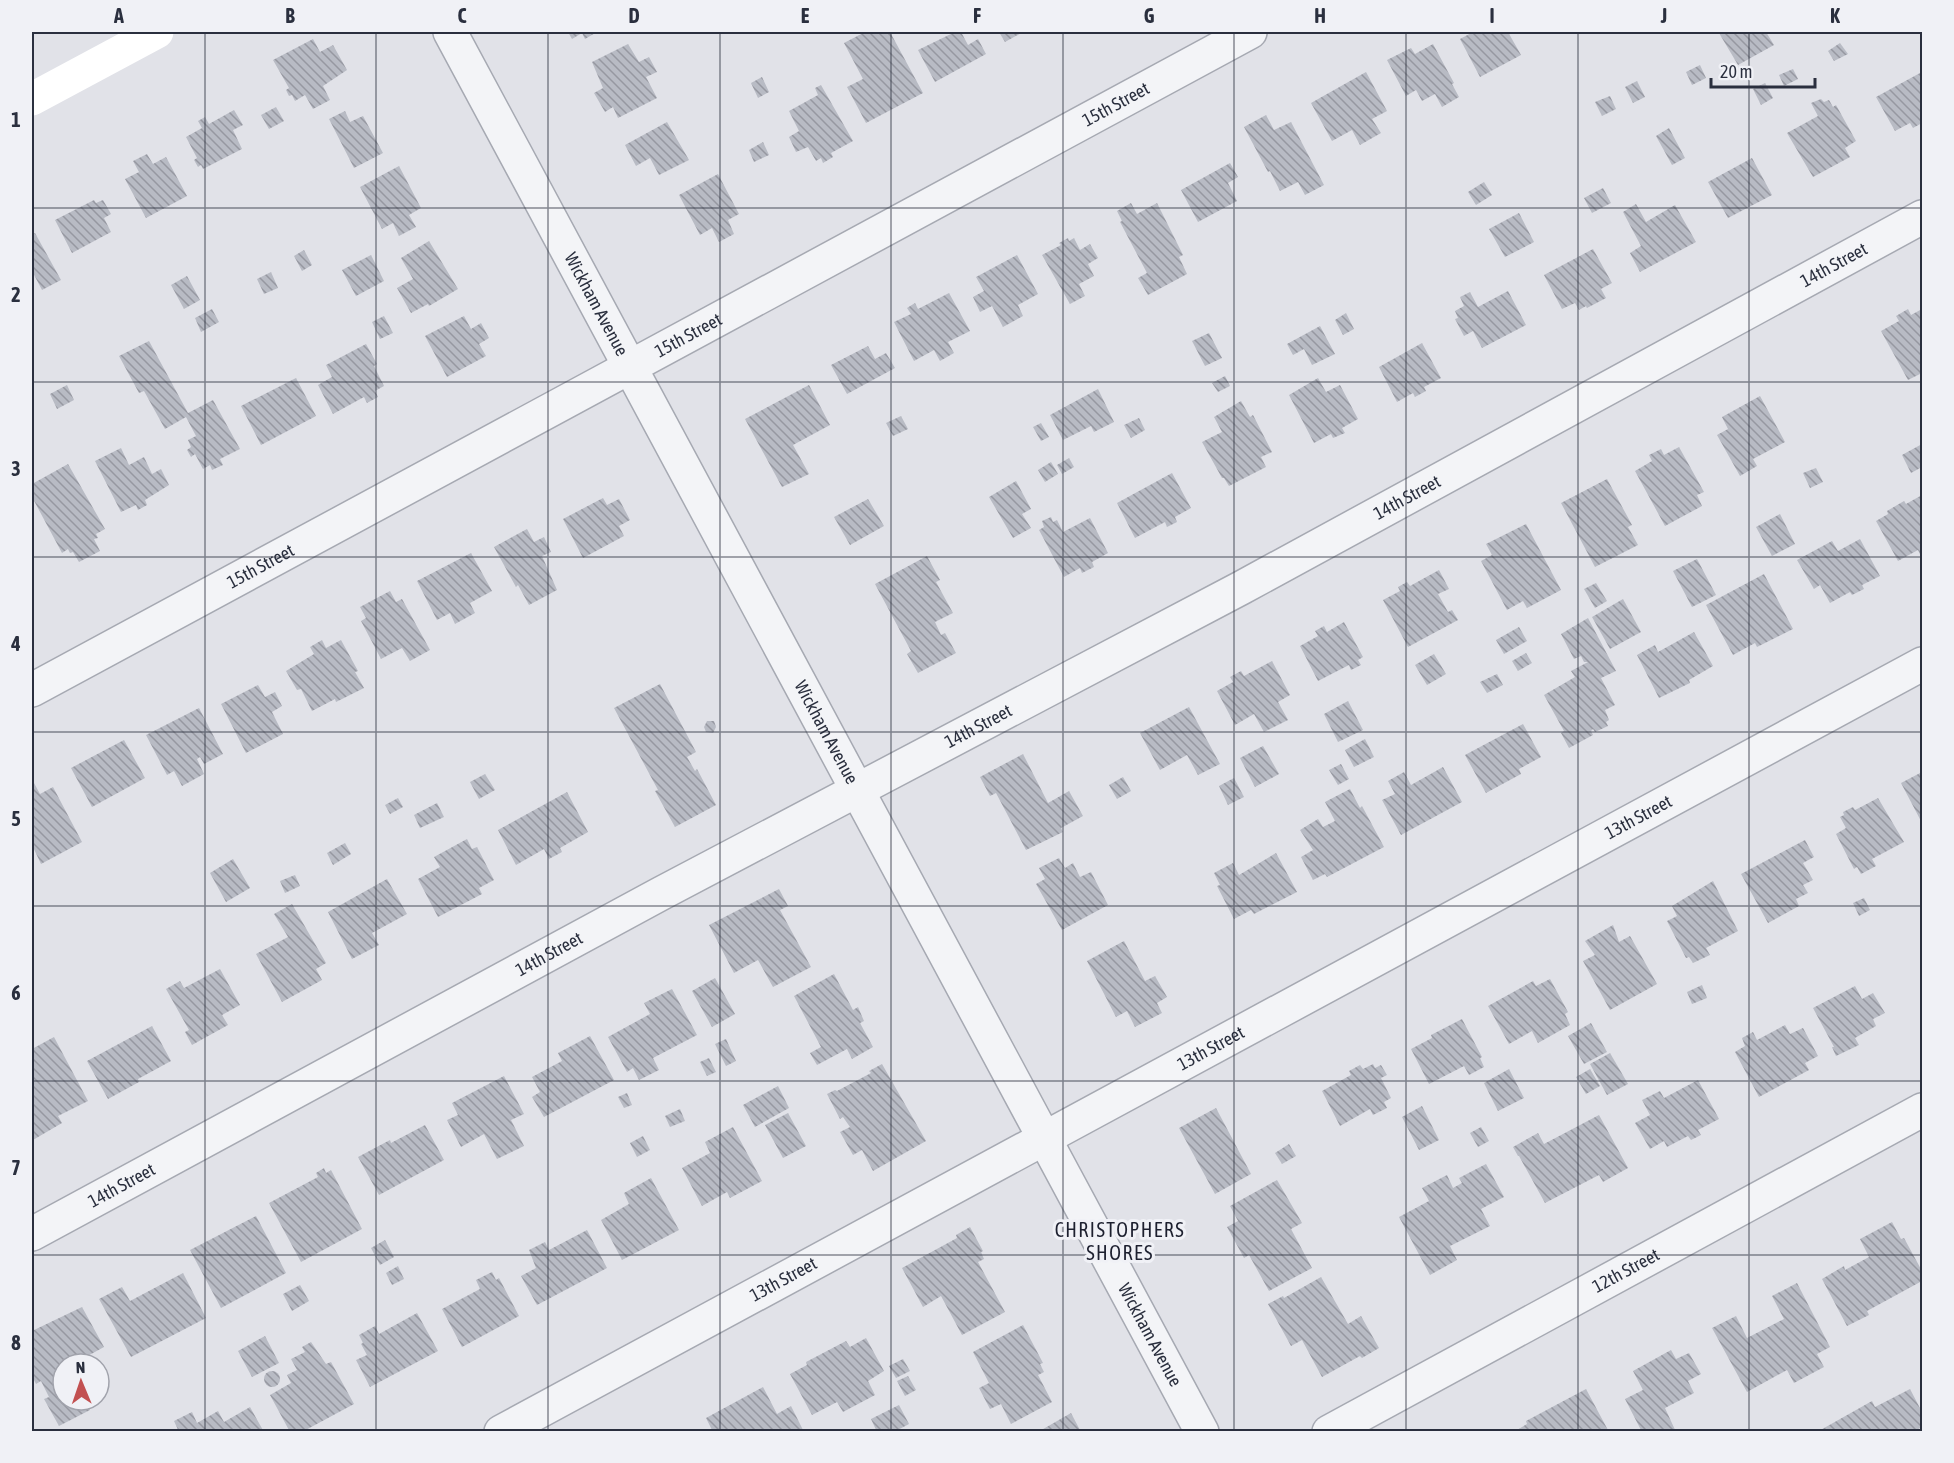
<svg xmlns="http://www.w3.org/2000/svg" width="1954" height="1463" font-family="'Asap Condensed',sans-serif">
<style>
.building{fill:url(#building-back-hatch)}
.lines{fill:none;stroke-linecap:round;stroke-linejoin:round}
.street-casing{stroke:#a6a9b2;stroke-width:36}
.street{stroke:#f3f4f7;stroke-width:33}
.secondary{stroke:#fff;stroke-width:33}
.grid{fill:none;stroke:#2a2f3e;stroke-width:1.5;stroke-opacity:0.55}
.labels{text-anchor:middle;stroke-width:6;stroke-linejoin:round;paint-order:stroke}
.street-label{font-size:18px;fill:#2a2f3e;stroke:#f0f1f6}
.neighbourhood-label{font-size:20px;letter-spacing:1.5px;fill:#1d202f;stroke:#f0f1f6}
.neatline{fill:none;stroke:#2a2f3e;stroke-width:2}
.grid-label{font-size:20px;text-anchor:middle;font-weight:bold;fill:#2a2f3e}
</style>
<defs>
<pattern id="building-back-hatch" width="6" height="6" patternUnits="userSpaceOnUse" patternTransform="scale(1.5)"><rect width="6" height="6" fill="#b8bbc4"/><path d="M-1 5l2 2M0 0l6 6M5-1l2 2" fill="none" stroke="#9698a1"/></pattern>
</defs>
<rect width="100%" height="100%" fill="#e1e2e8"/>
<g class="building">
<path d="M568,32H597L585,39L582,33L572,39Z"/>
<path d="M865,32H890L923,93L866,123L847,87L863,79L844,43Z"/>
<path d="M955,32H961L968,45L978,39L986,54L935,82L918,50Z"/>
<path d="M999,32H1023L1005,42Z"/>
<path d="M1473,32H1508L1521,55L1480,77L1460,39Z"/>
<path d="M1721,32H1766L1774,45L1738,65L1719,33Z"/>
<path d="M313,39L320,52L333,45L347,70L323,86L330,100L313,109L305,95L295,101L292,95L289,96L286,90L289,88L273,60Z"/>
<path d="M1840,43L1848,54L1834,61L1828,51Z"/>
<path d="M628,44L639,62L649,57L657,72L646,77L657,98L618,118L613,107L605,112L594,93L603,88L592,62Z"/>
<path d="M1433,44L1454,83L1452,84L1459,97L1442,107L1435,94L1422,101L1416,90L1406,96L1387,60L1411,48L1415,54Z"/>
<path d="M1700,65L1706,78L1692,85L1686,72Z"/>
<path d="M1793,69L1798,79L1784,86L1779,75Z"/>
<path d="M1366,72L1387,111L1372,119L1381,133L1360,145L1352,130L1332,141L1311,103Z"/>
<path d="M1920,73L1922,78V123L1913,128L1910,123L1895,131L1876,97Z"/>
<path d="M762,77L769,92L758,98L751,83Z"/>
<path d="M1637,81L1645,97L1633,103L1625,87Z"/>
<path d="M1765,83L1773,98L1761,105L1753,89Z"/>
<path d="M821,85L853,141L831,153L833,157L823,163L821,158L816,161L808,147L796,152L789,137L799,131L789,111L818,95L815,88Z"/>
<path d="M1610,96L1616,109L1602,116L1595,102Z"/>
<path d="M1821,99L1824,102L1829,100L1833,107L1836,105L1856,141L1845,148L1850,157L1813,177L1787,133L1818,116L1811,103Z"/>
<path d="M276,107L284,121L269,129L261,115Z"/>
<path d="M234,110L243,125L233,130L242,149L203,169L201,165L198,167L194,160L197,158L186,137L202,128L198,121L205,117L209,124Z"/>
<path d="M345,111L350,122L363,116L383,153L354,168L329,119Z"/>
<path d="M1266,115L1274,130L1291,122L1324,185L1305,195L1298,182L1280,191L1270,171L1268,172L1244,127Z"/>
<path d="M667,122L689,160L659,175L650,158L636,166L625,145Z"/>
<path d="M1669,128L1685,158L1672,165L1656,136Z"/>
<path d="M763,142L769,155L754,162L749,150Z"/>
<path d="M147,154L153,164L166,157L187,196L146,218L125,179L139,172L133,161Z"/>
<path d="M1752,158L1772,195L1728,218L1708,182Z"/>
<path d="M1230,163L1238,177L1228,183L1237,201L1198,222L1181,190Z"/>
<path d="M399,166L421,208L409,215L416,227L399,236L393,223L382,229L360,187Z"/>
<path d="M718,174L739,214L728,220L734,234L719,242L712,228L700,235L679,195Z"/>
<path d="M1484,182L1492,195L1476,205L1468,192Z"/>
<path d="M1603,188L1611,203L1592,213L1584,198Z"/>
<path d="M94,200L96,203L103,200L111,214L104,218L111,232L72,253L55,220Z"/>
<path d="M1131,203L1137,214L1157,203L1183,255L1179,257L1187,274L1148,295L1138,278L1147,273L1120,222L1122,221L1117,211Z"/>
<path d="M1636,204L1646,222L1675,205L1696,242L1640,272L1630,253L1641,246L1623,212Z"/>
<path d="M1519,213L1534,242L1505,257L1489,229Z"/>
<path d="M35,233L61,280L42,290L32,271V234Z"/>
<path d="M1068,238L1069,241L1074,238L1080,250L1090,244L1098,258L1088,264L1094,276L1079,284L1085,296L1070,304L1042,255L1061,245L1059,243Z"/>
<path d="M429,241L458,289L429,306L428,304L411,313L397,288L413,279L401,258Z"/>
<path d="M1593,249L1612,283L1601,289L1606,298L1587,308L1586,306L1579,310L1575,303L1562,309L1544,275Z"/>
<path d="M304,250L312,265L302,271L294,256Z"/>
<path d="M371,255L384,281L356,296L342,270Z"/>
<path d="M1017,255L1038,294L1018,305L1023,316L1003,327L992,306L980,312L973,297L984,291L976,277Z"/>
<path d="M271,272L278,288L264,294L257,279Z"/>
<path d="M187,276L200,300L184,309L171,285Z"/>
<path d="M1508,291L1526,325L1482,348L1473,331L1464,336L1455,319L1458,318L1455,311L1464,306L1460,297L1470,292L1478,307Z"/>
<path d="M949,293L970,331L948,342L954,353L940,361L934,350L914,361L894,322L911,314L907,308L915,303L918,309Z"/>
<path d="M212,309L219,322L201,332L195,318Z"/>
<path d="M1908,309L1911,315L1922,309V373L1908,380L1881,331L1899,321L1896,316Z"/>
<path d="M1346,313L1354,329L1343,335L1335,320Z"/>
<path d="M384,316L393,333L380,339L372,322Z"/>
<path d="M464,316L471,329L481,323L489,338L479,344L486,356L447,377L425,336Z"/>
<path d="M1320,326L1335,354L1312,365L1304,349L1293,355L1287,344Z"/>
<path d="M1209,333L1222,358L1205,366L1192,341Z"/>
<path d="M149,341L188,413L213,400L240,449L220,459L223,465L212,470L210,465L203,469L195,454L191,457L187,450L191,447L188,440L196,436L186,417L165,429L144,391L139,393L119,356Z"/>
<path d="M1422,343L1441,378L1424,387L1426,391L1415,397L1413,393L1397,402L1379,367Z"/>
<path d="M366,344L377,364L374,366L384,386L375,391L378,397L367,403L364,397L333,414L318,385L332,377L326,365Z"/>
<path d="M868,346L875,359L886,353L895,368L847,394L831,365Z"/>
<path d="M1225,376L1230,386L1218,392L1212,383Z"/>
<path d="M296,378L316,416L261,445L241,406Z"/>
<path d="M1318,378L1326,392L1340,385L1358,419L1342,428L1345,433L1333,438L1331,434L1314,443L1289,395Z"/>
<path d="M67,385L74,400L57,409L50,394Z"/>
<path d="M809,385L830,425L793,445L809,474L782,487L745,419Z"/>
<path d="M1098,389L1114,422L1094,432L1091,426L1063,440L1050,415Z"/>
<path d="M1760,396L1785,442L1753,459L1757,466L1740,476L1717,435L1728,429L1722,417Z"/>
<path d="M1241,401L1250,417L1253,415L1272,452L1261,457L1266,467L1229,486L1224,478H1222L1202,442L1222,432L1214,417Z"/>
<path d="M901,416L908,429L893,436L886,423Z"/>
<path d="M1139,418L1145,430L1131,438L1124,425Z"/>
<path d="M1041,423L1049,437L1041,441L1033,427Z"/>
<path d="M1922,444V467L1911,473L1902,455Z"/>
<path d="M1679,447L1704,492L1697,495L1702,506L1665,526L1635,471L1652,461L1649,455L1661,449L1664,455Z"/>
<path d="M121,448L129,465L144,457L152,474L161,469L169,485L145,500L147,505L138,510L136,505L121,512L95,461Z"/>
<path d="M1069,458L1074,467L1062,474L1057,465Z"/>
<path d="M1051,462L1058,474L1045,482L1038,470Z"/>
<path d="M68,464L105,529L96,534L98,538L94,539L100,551L79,562L73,552L70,553L68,549L62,553L32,497V484Z"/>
<path d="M1816,468L1823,482L1810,488L1803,473Z"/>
<path d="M1172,473L1191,508L1175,517L1177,522L1167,527L1165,522L1135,538L1117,503Z"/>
<path d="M1607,479L1632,525L1628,527L1638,545L1595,567L1561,503Z"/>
<path d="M1016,481L1031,509L1022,514L1031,528L1013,538L989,497Z"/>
<path d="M1922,495V559L1918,550L1898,561L1876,521L1888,514L1887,511L1904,501L1906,504Z"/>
<path d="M603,498L607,505L619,499L630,520L619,526L624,536L583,558L563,519Z"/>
<path d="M868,499L884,526L850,545L834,517Z"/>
<path d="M1780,514L1795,544L1772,556L1756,527Z"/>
<path d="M1051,517L1053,522L1057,520L1063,532L1090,518L1108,553L1092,562L1094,567L1082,573L1080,568L1064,577L1039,530L1044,527L1042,521Z"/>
<path d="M1526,524L1561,590L1527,608L1523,601L1507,610L1481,561L1492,555L1486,544Z"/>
<path d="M527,529L534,542L544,537L551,552L542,556L557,590L529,605L518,585L516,587L494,547Z"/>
<path d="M1860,539L1880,576L1862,585L1864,589L1852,595L1850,592L1830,603L1820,585L1814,589L1797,560L1832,541L1838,551Z"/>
<path d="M471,553L492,591L470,603L475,613L455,624L450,613L437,620L417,581Z"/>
<path d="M927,556L940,580L936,582L953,613L935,622L941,635L945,633L956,653L918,673L907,654L911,651L875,584Z"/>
<path d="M1697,559L1716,595L1692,607L1673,571Z"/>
<path d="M1439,570L1449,589L1438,594L1448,612L1452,610L1458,620L1408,647L1383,600L1400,591L1398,587L1407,582L1410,586Z"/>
<path d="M1764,574L1793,629L1757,647L1755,643L1733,655L1706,605Z"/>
<path d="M1596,583L1607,601L1595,608L1584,589Z"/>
<path d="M390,591L396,602L402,599L430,650L410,661L402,648L381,659L361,621L366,618L360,607Z"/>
<path d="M1623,599L1641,632L1610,649L1592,617Z"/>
<path d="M1588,618L1616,671L1601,678L1615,705L1605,710L1609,720L1606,722L1608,726L1595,732L1593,729L1591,731L1593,735L1569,748L1561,733L1564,731L1544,695L1575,677L1571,671L1588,662H1584L1581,656L1574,659L1561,634Z"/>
<path d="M1344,622L1363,657L1358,660L1361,665L1351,670L1349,665L1318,681L1300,646L1318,636L1315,631L1324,626L1327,632Z"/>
<path d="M1519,627L1527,641L1504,654L1496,640Z"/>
<path d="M1694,632L1713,666L1689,680L1690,683L1659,698L1637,655L1655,645L1658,652Z"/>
<path d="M322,640L326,648L341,640L358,671L355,672L364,688L336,702L335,699L312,711L301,689L297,690L286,671L314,654L310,647Z"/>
<path d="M1526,653L1532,663L1518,671L1512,661Z"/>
<path d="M1434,654L1446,674L1427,685L1415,665Z"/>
<path d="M1272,661L1290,695L1278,702L1288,720L1264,732L1254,714L1235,725L1217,691L1233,682L1230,677L1241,671L1244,676Z"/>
<path d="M1497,674L1503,685L1487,693L1480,682Z"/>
<path d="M660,684L696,752L687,757L695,771L697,769L716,805L675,827L655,791L658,790L614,708Z"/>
<path d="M258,685L265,697L275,692L282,706L272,712L283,734L246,753L221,704Z"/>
<path d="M1348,701L1363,730L1338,742L1324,714Z"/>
<path d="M1189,707L1220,764L1198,775L1187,755L1160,770L1140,733Z"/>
<path d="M199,708L223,754L204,764L200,757L197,759L204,774L182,786L174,771L167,775L146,735Z"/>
<path d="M707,721H714L716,727L713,733L706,732L704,727Z"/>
<path d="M1523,724L1541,757L1519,769L1521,774L1486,793L1465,755Z"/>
<path d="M1365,739L1374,757L1354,767L1345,750Z"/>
<path d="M124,740L145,778L92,807L71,768Z"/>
<path d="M1263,746L1279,774L1255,787L1240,758Z"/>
<path d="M1023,754L1048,803L1069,791L1083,816L1061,828L1063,832L1026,850L996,793L990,796L980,777Z"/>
<path d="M1341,764L1349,779L1338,785L1329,770Z"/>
<path d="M1443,767L1462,802L1401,835L1382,800L1395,794L1388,781L1404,772L1411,785Z"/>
<path d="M1922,772V823L1901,783Z"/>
<path d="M485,774L495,790L479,799L470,782Z"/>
<path d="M1123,777L1131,791L1117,799L1109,785Z"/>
<path d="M1234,778L1244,797L1228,805L1219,786Z"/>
<path d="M34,783L40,794L53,787L82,842L41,864L32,845V785Z"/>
<path d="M1350,789L1360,808L1362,806L1384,847L1327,877L1325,874L1313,880L1301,857L1313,850L1300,830L1318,819L1323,827L1335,821L1325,802Z"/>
<path d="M567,792L588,832L560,848L562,852L549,859L544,849L516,865L498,830Z"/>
<path d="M398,798L403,807L390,814L385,805Z"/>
<path d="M1878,798L1904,842L1872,859L1876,866L1861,874L1857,867L1854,869L1836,834L1846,828L1840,817L1844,815L1843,812L1853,807L1855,810L1859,808Z"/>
<path d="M437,803L444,817L420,828L414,815Z"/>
<path d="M467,839L472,849L477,847L494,880L479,888L482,894L438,917L418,879L440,867L434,857Z"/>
<path d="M1805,840L1814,857L1803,863L1813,880L1803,885L1808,893L1796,899L1799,906L1768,923L1741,874Z"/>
<path d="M345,843L351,854L333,865L327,853Z"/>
<path d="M1276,853L1297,892L1254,914L1251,910L1234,919L1217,886L1220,885L1214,873L1233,863L1239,875Z"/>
<path d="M1059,858L1065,868L1073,863L1080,877L1091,872L1108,905L1062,930L1036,884L1045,879L1039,868Z"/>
<path d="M233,859L250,888L226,902L210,873Z"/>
<path d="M295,875L300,886L285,893L280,881Z"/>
<path d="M387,879L407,914L372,933L379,945L352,959L328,912Z"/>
<path d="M1713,881L1738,931L1706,948L1710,955L1693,963L1689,957L1686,958L1667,921L1677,916L1672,906Z"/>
<path d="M779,889L788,906L780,910L811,967L773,987L758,960L734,973L709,925Z"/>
<path d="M1864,898L1870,910L1859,916L1853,903Z"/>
<path d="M292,904L326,963L316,969L322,980L282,1002L256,954L288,937L274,914Z"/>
<path d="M1613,925L1619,942L1630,936L1657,984L1610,1010L1583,961L1595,955L1585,941Z"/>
<path d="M1124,941L1145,981L1155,976L1167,997L1157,1003L1162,1013L1135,1027L1127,1011L1116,1017L1087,961Z"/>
<path d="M220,969L240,1005L222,1015L228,1025L192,1045L185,1032L189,1030L166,989L180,981L184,988Z"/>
<path d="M834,974L853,1010L858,1007L864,1021L860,1023L873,1047L852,1059L847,1049L817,1065L810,1053L821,1047L794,996Z"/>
<path d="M715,978L735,1014L712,1027L692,991Z"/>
<path d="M1550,979L1568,1012L1565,1014L1570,1025L1538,1043L1532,1031L1509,1044L1488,1006L1533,981L1536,986Z"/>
<path d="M1702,985L1707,998L1692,1004L1687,992Z"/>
<path d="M1855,986L1862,999L1873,993L1885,1013L1873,1019L1876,1026L1855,1038L1859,1045L1836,1056L1832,1047H1834L1813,1008Z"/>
<path d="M672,989L697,1035L653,1058L659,1070L639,1080L633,1068L627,1072L608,1037L650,1014L644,1003Z"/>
<path d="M1462,1019L1482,1057L1480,1058L1484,1067L1469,1075L1464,1066L1429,1084L1411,1049L1432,1038L1431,1035Z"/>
<path d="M1591,1023L1607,1052L1584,1064L1568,1036Z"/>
<path d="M1785,1025L1790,1034L1803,1028L1818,1056L1805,1063L1809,1070L1759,1097L1735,1052L1745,1046L1742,1038L1753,1032L1757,1040Z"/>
<path d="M152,1026L171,1061L138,1079L139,1082L108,1099L87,1061Z"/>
<path d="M590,1036L614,1080L544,1117L532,1097L540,1092L532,1077L562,1061L558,1053Z"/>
<path d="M54,1037L88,1101L58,1116L62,1123L33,1140L32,1137V1049Z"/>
<path d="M726,1039L736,1061L726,1066L715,1044Z"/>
<path d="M1610,1053L1628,1084L1607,1095L1590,1064Z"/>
<path d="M709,1058L716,1072L707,1076L700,1062Z"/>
<path d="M882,1064L926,1141L873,1171L862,1150L853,1155L840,1132L850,1127L843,1117L840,1119L827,1094L835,1090L837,1091L871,1073L869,1071Z"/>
<path d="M1373,1064L1375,1068L1381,1065L1387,1075L1381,1078L1391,1098L1384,1102L1387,1108L1373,1115L1370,1109L1340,1126L1322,1091L1351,1075L1349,1071L1360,1065L1363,1069Z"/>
<path d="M1509,1069L1524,1098L1498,1111L1484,1083Z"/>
<path d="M1590,1069L1600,1086L1586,1094L1576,1077Z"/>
<path d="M504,1076L524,1114L511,1120L524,1146L497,1159L484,1134L461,1147L447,1120L458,1115L452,1103Z"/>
<path d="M1698,1080L1719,1119L1698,1130L1701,1135L1691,1140L1688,1136L1667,1147L1664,1141L1650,1149L1635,1123L1650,1115L1642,1100L1660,1091L1664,1098Z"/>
<path d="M778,1086L789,1108L755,1127L743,1105Z"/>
<path d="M627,1093L632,1105L624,1108L618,1097Z"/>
<path d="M1422,1106L1439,1140L1419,1150L1402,1117Z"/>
<path d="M1216,1108L1251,1174L1215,1194L1179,1128Z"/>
<path d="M680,1109L685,1121L670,1127L665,1116Z"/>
<path d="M788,1113L806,1146L783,1158L765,1125Z"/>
<path d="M1599,1115L1628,1168L1603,1182L1599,1175L1545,1203L1519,1156H1518L1513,1147L1538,1133L1544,1144Z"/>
<path d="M425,1125L444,1160L379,1195L358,1157L390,1140L391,1143Z"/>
<path d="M733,1127L762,1181L730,1198L727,1192L702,1206L682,1168L710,1153L705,1142Z"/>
<path d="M1481,1127L1489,1141L1478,1147L1470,1133Z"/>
<path d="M643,1136L650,1150L637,1157L630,1143Z"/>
<path d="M1289,1144L1296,1156L1282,1164L1275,1153Z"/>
<path d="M1486,1164L1504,1197L1481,1209L1490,1226L1450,1246L1457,1260L1430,1275L1399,1217L1429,1201L1422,1188L1447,1175L1453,1188L1462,1183L1459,1178Z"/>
<path d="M324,1168L326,1173L331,1170L362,1229L301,1262L269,1203L318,1177L316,1173Z"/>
<path d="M651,1178L679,1230L622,1260L601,1220L629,1204L624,1193Z"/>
<path d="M1277,1180L1302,1223L1291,1229L1312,1268L1269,1291L1249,1255L1244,1258L1227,1227L1238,1221L1230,1206Z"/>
<path d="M256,1216L286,1273L221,1308L190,1250Z"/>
<path d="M1892,1222L1901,1239L1904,1238L1922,1271V1281L1867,1311L1869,1315L1847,1326L1822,1279L1844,1266L1845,1270L1869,1257L1860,1239Z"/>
<path d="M970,1227L983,1251L981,1252L984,1259L978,1262L1005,1312L962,1335L941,1296L923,1307L902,1268L957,1238L956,1235Z"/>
<path d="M587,1230L607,1268L537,1305L521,1276L536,1268L529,1250L545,1242L549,1250Z"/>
<path d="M385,1240L394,1257L380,1265L371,1248Z"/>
<path d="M398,1266L404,1279L392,1285L386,1273Z"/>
<path d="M492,1272L496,1280L499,1278L519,1316L462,1347L442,1309L480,1289L476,1280Z"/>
<path d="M183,1273L206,1318L131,1357L99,1299L122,1287L130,1301Z"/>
<path d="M1321,1277L1348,1324L1361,1316L1379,1348L1362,1358L1360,1356L1322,1377L1302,1340L1291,1346L1268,1304L1283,1296L1284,1298Z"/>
<path d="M1797,1283L1830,1347L1817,1354L1824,1367L1794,1383L1787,1370L1747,1392L1712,1328L1736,1316L1747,1338L1784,1319L1772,1296Z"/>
<path d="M300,1285L309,1301L292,1311L283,1294Z"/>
<path d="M82,1307L104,1347L73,1364H63V1369L60,1371L63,1377V1400H85L90,1410L59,1426L44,1399L49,1397L41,1381L36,1384L32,1376V1331Z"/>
<path d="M417,1313L438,1351L370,1387L356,1360L367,1355L361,1344L363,1343L359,1335L375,1326L379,1334Z"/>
<path d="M1023,1325L1043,1363L1040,1364L1044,1372L1038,1375L1052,1402L1011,1424L1001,1404L990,1409L979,1388L989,1383L973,1352Z"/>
<path d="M265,1336L279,1363L252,1377L238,1351Z"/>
<path d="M866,1338L884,1371L868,1381L875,1395L843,1412L837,1402L812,1415L790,1374L807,1365L806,1362L846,1341L850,1347Z"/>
<path d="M311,1342L326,1364L331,1362L354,1404L302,1432H290L270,1395L291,1383L287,1375L297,1370L291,1359L305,1352L302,1347Z"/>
<path d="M1671,1350L1676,1359L1689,1353L1701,1374L1688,1381L1694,1393L1665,1408L1676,1432H1642L1625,1399L1643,1390L1633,1371Z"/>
<path d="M903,1359L910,1371L896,1378L889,1366Z"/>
<circle cx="272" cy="1379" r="8"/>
<path d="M908,1376L916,1390L905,1396L897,1381Z"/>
<path d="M763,1387L777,1414L791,1406L804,1432H713L706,1418Z"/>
<path d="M1586,1389L1609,1432H1514L1527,1424L1526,1421Z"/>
<path d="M1910,1389L1922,1412V1427L1913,1432H1817L1872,1401L1875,1407Z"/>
<path d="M899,1405L909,1424L894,1432H877L871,1419Z"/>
<path d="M250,1407L264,1432H179L174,1421L192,1412L197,1423L218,1411L224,1422Z"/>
<path d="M1071,1413L1081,1432H1038Z"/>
</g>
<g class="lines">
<defs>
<g id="street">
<path id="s1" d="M450,32L1202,1432"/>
<path id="s2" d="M32,690L1250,32"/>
<path id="s3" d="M32,1234L660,894L1241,588L1922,217"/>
<path id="s4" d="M501,1432L1922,664"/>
<path id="s5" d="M1329,1432L1922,1110"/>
</g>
</defs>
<use href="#street" class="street-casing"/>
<use href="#street" class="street"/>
<path class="secondary" d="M32,99L157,32"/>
</g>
<path class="grid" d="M205,32V1432M376,32V1432M548,32V1432M720,32V1432M891,32V1432M1063,32V1432M1234,32V1432M1406,32V1432M1578,32V1432M1749,32V1432M32,208H1922M32,382H1922M32,557H1922M32,732H1922M32,906H1922M32,1081H1922M32,1255H1922"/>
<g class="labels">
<g class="street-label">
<text dy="6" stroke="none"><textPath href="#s2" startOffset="1232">15th Street</textPath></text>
<text dy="6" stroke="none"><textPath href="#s3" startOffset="2046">14th Street</textPath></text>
<text dy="6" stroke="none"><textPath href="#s1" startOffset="309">Wickham Avenue</textPath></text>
<text dy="6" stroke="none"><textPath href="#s2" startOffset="746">15th Street</textPath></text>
<text dy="6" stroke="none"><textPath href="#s3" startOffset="1560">14th Street</textPath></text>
<text dy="6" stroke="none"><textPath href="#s2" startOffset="260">15th Street</textPath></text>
<text dy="6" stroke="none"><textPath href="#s3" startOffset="1074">14th Street</textPath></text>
<text dy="6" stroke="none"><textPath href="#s1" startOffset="795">Wickham Avenue</textPath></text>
<text dy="6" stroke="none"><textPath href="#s4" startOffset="1293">13th Street</textPath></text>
<text dy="6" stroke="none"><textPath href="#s3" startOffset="588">14th Street</textPath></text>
<text dy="6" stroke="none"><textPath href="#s4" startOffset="807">13th Street</textPath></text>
<text dy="6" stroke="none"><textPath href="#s3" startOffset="102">14th Street</textPath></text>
<text dy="6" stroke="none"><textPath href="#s5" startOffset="338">12th Street</textPath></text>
<text dy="6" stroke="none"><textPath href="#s4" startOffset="321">13th Street</textPath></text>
<text dy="6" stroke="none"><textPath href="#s1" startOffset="1479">Wickham Avenue</textPath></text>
</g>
<g class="neighbourhood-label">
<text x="1120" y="1237">CHRISTOPHERS<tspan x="1120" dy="23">SHORES</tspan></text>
</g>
</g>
<rect width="1954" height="1463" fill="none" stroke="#f0f1f6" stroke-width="66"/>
<g transform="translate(81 1382) rotate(358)"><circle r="28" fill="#f0f1f6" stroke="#a1a3ac" stroke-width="1.5"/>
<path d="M0-4.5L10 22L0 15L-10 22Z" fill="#c25051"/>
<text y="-9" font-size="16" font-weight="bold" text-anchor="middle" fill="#2a2f3e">N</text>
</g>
<path d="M1711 78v9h104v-9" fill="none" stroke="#2a2f3e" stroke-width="3"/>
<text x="1720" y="78" font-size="18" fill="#2a2f3e" stroke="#f0f1f6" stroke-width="4.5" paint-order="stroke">20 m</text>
<rect x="33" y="33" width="1888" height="1397" class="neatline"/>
<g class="grid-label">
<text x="119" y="23">A</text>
<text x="290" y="23">B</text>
<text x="462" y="23">C</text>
<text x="634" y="23">D</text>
<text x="805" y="23">E</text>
<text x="977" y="23">F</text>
<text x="1149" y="23">G</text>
<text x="1320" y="23">H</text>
<text x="1492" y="23">I</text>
<text x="1664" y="23">J</text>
<text x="1835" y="23">K</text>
<text x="16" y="127">1</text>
<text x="16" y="302">2</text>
<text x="16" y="476">3</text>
<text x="16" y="651">4</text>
<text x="16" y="826">5</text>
<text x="16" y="1000">6</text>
<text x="16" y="1175">7</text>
<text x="16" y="1350">8</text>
</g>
</svg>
